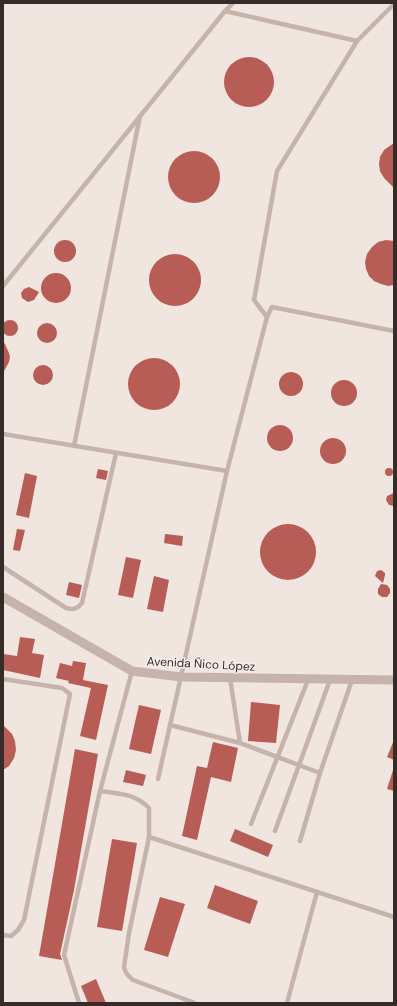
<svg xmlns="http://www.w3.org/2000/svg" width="397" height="1006" font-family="'DM Sans',sans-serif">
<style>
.building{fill:#b75d55}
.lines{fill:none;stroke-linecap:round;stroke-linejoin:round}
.lane{stroke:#c6b4ac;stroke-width:4.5}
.street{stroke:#c6b4ac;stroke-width:9}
.labels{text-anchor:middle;stroke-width:3;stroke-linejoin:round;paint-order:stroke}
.street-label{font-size:12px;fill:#352c2a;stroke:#f8efea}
</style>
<rect width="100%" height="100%" fill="#f0e5df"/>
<g class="building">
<circle cx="249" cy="82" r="25"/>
<path d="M394,143V188L384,178L380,171L379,164L380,157L384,150Z"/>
<circle cx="194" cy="177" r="26"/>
<path d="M386,240L394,241V285L388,286L381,284L374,281L369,276L366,269L365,262L367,254L372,247L378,242Z"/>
<circle cx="65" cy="251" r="11"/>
<circle cx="175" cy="280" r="26"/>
<circle cx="56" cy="288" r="15"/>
<path d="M29,287L39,292L34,300L28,302L22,298L21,293L24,289Z"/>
<circle cx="10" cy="328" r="8"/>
<circle cx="47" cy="333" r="10"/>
<path d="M3,340L9,353L10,357L9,362L3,373Z"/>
<circle cx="154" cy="384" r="26"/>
<circle cx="43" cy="375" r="10"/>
<circle cx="291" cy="384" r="12"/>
<circle cx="344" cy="393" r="13"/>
<circle cx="280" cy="438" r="13"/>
<circle cx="333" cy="451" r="13"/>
<circle cx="389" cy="472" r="4"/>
<path d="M98,469L108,471L106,480L96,478Z"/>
<path d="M25,473L37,476L29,518L16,515Z"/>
<path d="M394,493V506L389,505L386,500L387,496Z"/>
<circle cx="288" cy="552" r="28"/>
<path d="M17,529L25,530L20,551L13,550Z"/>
<path d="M165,534L183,536L182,546L164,543Z"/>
<path d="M126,557L141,560L133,598L118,595Z"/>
<path d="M381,570L385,573V575L383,583L375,576L377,571Z"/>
<path d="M154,576L169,580L163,612L147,609Z"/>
<path d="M69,582L82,585L79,598L66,595Z"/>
<path d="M381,584L387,585L390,589V593L387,597H382L378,594V589Z"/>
<path d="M20,637L35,639L32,653L44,655L40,678L3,670V654L17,656Z"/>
<path d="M73,661L86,663L83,680L108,685L96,740L80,736L91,688L68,683L69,681L56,678L60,663L72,666Z"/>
<path d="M251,702L280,705L276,743L248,741Z"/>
<path d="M139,705L161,710L151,754L129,749Z"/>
<path d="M3,725L12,734L15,741L16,750L14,758L9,766L3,770Z"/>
<path d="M394,740V760L387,757Z"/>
<path d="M213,742L238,748L231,782L211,777L197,840L182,836L197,766L207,768Z"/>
<path d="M75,749L98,754L74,890L60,954L62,960L39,956Z"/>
<path d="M126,770L146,775L143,786L123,782Z"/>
<path d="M393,770H394V791L387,789Z"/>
<path d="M235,829L273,845L268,857L230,841Z"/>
<path d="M112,839L137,843L122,931L97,927Z"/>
<path d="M215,885L258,901L250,924L207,908Z"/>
<path d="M160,897L185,904L168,957L144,950Z"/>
<path d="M96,979L106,1003H88L81,986Z"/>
</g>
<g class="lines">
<g class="lane">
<path d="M225,11L233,3"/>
<path d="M3,286L225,11L357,41"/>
<path d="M267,317L254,300L277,171L357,41L394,4"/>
<path d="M3,434L227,471"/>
<path d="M74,446L140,116"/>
<path d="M3,567L66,608C73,610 77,609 82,603L116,453"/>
<path d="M230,678L240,743"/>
<path d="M3,679L62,688L70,694L24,920L18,930L11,936L3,935"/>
<path d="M170,725L240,743L320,773"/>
<path d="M158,779L227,471L267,317L272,307L394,331"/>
<path d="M100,791C119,794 134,793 149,808V837L129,933L124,967C125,973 128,976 133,980L195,1003"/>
<path d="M251,824L308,680"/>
<path d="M275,831L330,680"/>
<path d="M149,837L394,917"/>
<path d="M300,841L320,773L352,680"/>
<path d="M79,1003L64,955L100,791L132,671"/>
<path d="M287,1003L317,892"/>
</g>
<path class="street" d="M3,597L132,671L181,677L394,680"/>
</g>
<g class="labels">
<g class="street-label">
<text transform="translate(201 664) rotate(3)" y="4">Avenida Ñico López</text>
</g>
</g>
<rect width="397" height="1006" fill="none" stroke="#352c2a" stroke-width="8"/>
</svg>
